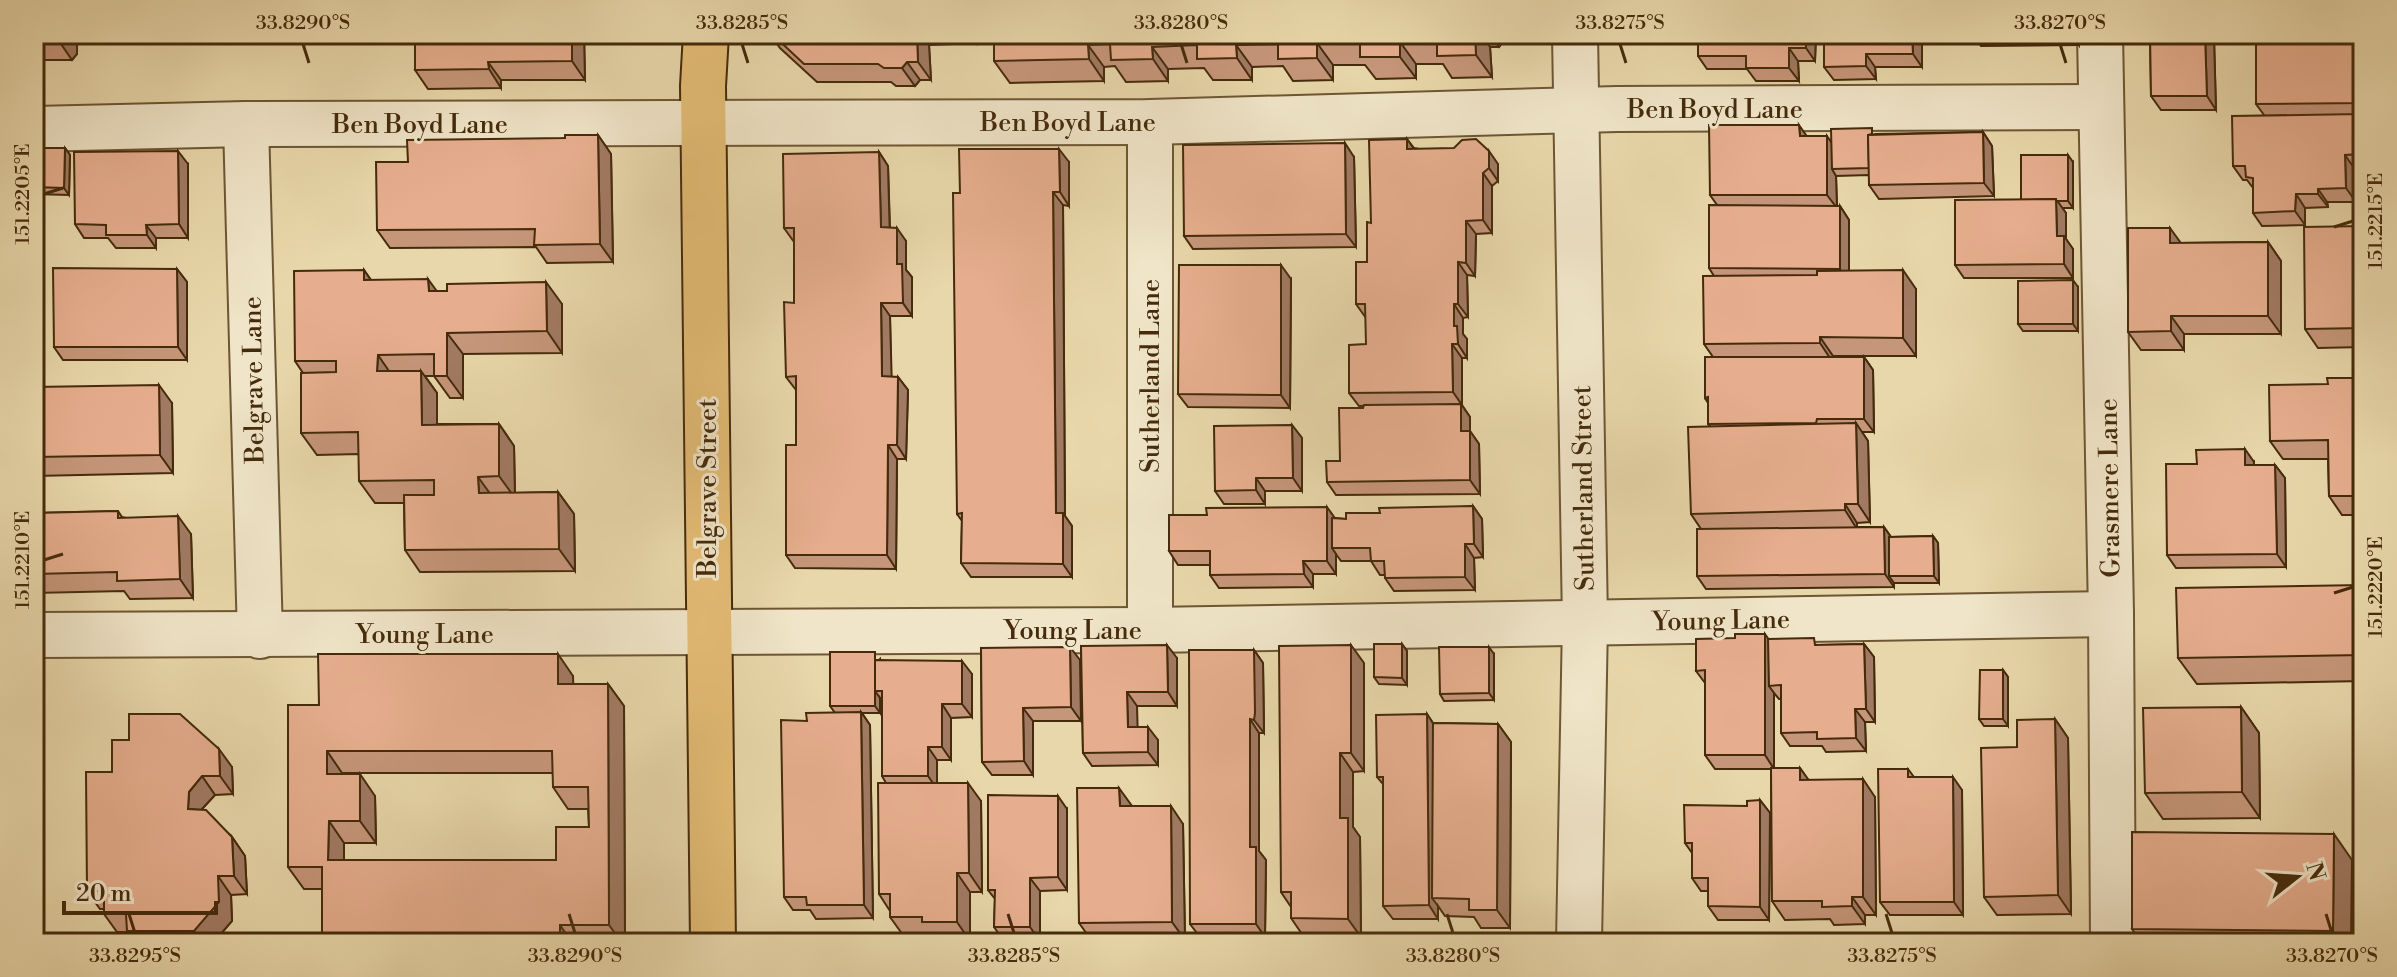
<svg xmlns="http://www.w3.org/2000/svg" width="2397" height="977" font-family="'Libre Bodoni',serif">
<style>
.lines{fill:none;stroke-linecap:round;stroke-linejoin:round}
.minor-casing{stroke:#6e5634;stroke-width:48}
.major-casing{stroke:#452b0c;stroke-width:48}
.minor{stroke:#f0e5c8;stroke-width:44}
.major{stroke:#e4bc75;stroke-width:44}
.wall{fill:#c6967a;stroke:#452b0c;stroke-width:2;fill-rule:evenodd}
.shaded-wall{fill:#a17a63;stroke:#452b0c;stroke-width:2}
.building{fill:#e6ae8e;stroke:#452b0c;stroke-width:2;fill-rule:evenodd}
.ticks{fill:none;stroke:#452b0c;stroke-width:3}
.labels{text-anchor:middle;stroke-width:6;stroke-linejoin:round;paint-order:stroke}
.street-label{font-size:26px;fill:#452b0c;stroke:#f0e5c8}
.neatline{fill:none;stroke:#452b0c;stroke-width:3}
.ticks-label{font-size:20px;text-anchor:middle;fill:#452b0c}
</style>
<rect width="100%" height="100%" fill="#e8d7aa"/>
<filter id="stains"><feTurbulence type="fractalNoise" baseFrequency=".0025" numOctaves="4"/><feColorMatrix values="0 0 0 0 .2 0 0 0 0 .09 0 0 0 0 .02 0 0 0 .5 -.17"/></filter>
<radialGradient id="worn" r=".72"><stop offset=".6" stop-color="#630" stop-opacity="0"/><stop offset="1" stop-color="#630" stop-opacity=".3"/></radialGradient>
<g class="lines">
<defs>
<g id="minor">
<path d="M1575,34L1585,622L1579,943"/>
<path d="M2100,34L2111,614L2113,943"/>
<path d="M246,124L260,636"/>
<path d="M34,129L246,124L1150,122L1617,109L2101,107"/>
<path d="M1150,630V122"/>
<path d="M34,635L1150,630L2111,614"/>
</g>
<path id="major" d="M706,34L703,86L713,943"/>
</defs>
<use href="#minor" class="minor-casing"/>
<use href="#major" class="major-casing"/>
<use href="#minor" class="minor"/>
<use href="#major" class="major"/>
</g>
<g class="wall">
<path d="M34,34H77V54L72,60H34Z"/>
<path d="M584,34L585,80H501V88L428,89L415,70Z"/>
<path d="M770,34H977V43L929,45L931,80H920L915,86H896L891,82H817L780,48Z"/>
<path d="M994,34H1505L1504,40L1499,47H1490L1492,77L1452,78L1443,64H1416V78L1376,79L1365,65H1333V80L1293,81L1283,66L1252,67V80H1213L1204,68L1168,69V81L1126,82L1115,66L1104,67V81L1010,83L994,61Z"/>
<path d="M1698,34H1816L1815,61H1798L1799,81H1756L1747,69H1707L1698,56Z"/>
<path d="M1824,34H1922V67H1875L1876,79L1834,80L1824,67Z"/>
<path d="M1973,34H2079V45L1981,46Z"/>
<path d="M2150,34H2211L2214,38L2216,110H2161L2151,96Z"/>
<path d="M2363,34V168H2354L2356,202H2327L2328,207L2305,208V225L2262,226L2253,213V188L2247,180H2243L2233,166L2264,115L2256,104Z"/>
<path d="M1983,132L1992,146L1994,196L1879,199L1869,185V175L1836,176L1837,206H1840L1849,220V271L1916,289V356H1833L1864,357L1873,370L1874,432H1862L1868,441L1870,522L1857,523V527H1884L1891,537L1933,536L1938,543L1939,583H1894V587L1706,589L1697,576L1701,529L1691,514L1710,426L1708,424V403L1705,398L1713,357L1704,344L1714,276L1709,268L1717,205L1710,195L1807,136L1831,142L1876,134Z"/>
<path d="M598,135L611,154L613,262L547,263L536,247L390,248L377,230L408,162L565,138Z"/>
<path d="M1407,139L1414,148L1498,164V181L1492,186V233L1476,234L1475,276L1467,275L1468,317L1463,318V334L1467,339V358H1462V405L1470,417V431L1479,444L1480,494L1336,495L1327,482L1340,461L1363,406H1359L1349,393L1366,344V318L1356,304L1367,262L1371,223Z"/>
<path d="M34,148H65L70,155L69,195L34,194Z"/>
<path d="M879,152L888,166L890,228L906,241V270L912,277V316H890L891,377H898L908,390L906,459H897L896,569L795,568L786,555L796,445V390L786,377L794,303V242L784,228Z"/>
<path d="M1354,157L1356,247L1193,249L1184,236Z"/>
<path d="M1069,162V206L1063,205L1065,516L1072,526V577H971L961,563L962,521L957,514L960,193Z"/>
<path d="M2073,162V208H2062L2066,213V239L2073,249V278H1964L1955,265Z"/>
<path d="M188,164V238H156V248H116L108,238H84L75,224Z"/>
<path d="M2363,226V347L2318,348L2305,329Z"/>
<path d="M2268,242L2281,261V334H2184V350H2141L2128,332L2181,243Z"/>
<path d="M177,269L187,282V360H63L54,347Z"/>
<path d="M364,270L371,280L437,291L562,304V353L463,354V398H450L434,376H425L437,393V424H499L514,446L515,493L558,492L574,514L575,571L420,572L405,550L404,503H375L359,481V454L317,455L301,433L303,373L295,361Z"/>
<path d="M1291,279L1290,408L1188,407L1178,394Z"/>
<path d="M2078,287V331H2023L2018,324Z"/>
<path d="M2363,378V515H2342L2329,496L2328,459H2283L2270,441Z"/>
<path d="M34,387L172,403L173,473L34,476Z"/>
<path d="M1292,425L1302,438V491H1265V504H1224L1215,491Z"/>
<path d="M2254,462V465H2275L2285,478L2286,567L2176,568L2167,555Z"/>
<path d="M1473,506L1482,519L1483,557L1474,558L1475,590L1394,591L1385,578V575H1380L1371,561H1341L1336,554V574H1313V587L1219,588L1210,575V565H1178L1169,551L1335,518L1346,519L1380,513Z"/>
<path d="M118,511L122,517L191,534L193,598L130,599L124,591L34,593V513Z"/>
<path d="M2363,585V681L2197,684L2178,658Z"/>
<path d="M1769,639L1818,645L1864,644L1874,657L1875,722H1865L1866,751L1826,752L1822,746H1790L1781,733V699H1779L1774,693V768H1800L1808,780L1875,797L1876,915H1865V924L1834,925L1830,919L1785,920L1772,901L1771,769H1715L1705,755V683L1696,671Z"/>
<path d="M1402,644L1407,651V685L1379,684L1374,677Z"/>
<path d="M1081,646L1177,658V706H1137V727L1158,740V765L1092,766L1083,753Z"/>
<path d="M981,648L1080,660L1081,721H1033V775H992L982,762Z"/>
<path d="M1254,650L1263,663L1264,726V733H1259V851L1266,860L1265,937H1200L1190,924Z"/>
<path d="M1494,654V700L1444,701L1440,694Z"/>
<path d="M880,659V660L972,674V717L951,718V760H937V783L981,801L982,892H970V940H974L977,943H946L954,941L935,940L932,935H903L890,917V911L879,894L886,783L882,776V701L880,698V713H862L870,725L873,918L816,919L810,910H793L784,897L807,721L835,713L830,706Z"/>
<path d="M1364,663V771L1353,772V827L1360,837L1361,937H1304L1291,918V907L1281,892Z"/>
<path d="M2003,670L2008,677V726H1984L1979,719Z"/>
<path d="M573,676V684H608L624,706L625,943H322V889H304L288,867L319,705ZM342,773H553V787L568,809H588L589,827L556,860H344V843H376L375,796L342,774Z"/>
<path d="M2241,707L2259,733L2260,818L2163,819L2145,793Z"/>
<path d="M1427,714L1433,723L1498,724L1511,742L1510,928H1481L1474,917L1445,916L1438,906V919H1393L1383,906V784L1377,777Z"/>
<path d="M2055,719L2068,738L2071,914L1997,915L1984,897L2017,747Z"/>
<path d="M129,740L232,767L233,794L215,795L202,809L232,837L245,856L247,894L231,895L232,921L213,943H135L127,932H117L104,914V909H100L87,891L112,772Z"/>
<path d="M1908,769L1914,777L1962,790L1963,915H1890L1880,902Z"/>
<path d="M1760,800L1770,813L1769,920H1718L1708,906V891H1701L1692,878V853L1685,843L1747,806Z"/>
<path d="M1132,806L1183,824L1185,940L1092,941L1079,923Z"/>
<path d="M1067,809V890L1040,891V941H1004L994,927L995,899L988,890Z"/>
<path d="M2352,860L2351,943H2142L2132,929Z"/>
</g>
<g class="shaded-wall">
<path d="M60,34H77V54L72,60L57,38Z"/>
<path d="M572,34H584L585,80L572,61Z"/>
<path d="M917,34H922L929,45L931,80L918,62Z"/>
<path d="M971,34H977V43Z"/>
<path d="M1475,34H1481L1490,47L1492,77L1476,55Z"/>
<path d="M1490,34H1505L1504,40L1499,47Z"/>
<path d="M1806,34H1816L1815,61L1806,48Z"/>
<path d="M1912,34H1922V67L1913,54Z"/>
<path d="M2072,34H2079V45Z"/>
<path d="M2205,34H2211L2214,38L2216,110L2207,96Z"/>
<path d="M1400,42L1416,64V78L1400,57Z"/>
<path d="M1317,43L1333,65V80L1317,58Z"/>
<path d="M1088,45L1104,67V81L1089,59Z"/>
<path d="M1236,45L1252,67V80L1237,58Z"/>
<path d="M1152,47L1168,69V81L1153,59Z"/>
<path d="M1789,48L1798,61L1799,81L1789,68Z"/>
<path d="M1866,54L1875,67L1876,79L1866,66Z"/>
<path d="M488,62L501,80V88L489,69Z"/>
<path d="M907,62L920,80L915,86L902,68Z"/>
<path d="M2360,114L2363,117V157L2361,154Z"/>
<path d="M1799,125L1808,138L1800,136Z"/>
<path d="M1983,132L1992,146L1994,196L1984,183Z"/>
<path d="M598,135L611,154L613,262L600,244Z"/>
<path d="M1827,136L1836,149L1832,169L1836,176L1837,208L1827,195Z"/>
<path d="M1407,139L1416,152L1407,149Z"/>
<path d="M1345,143L1354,157L1356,247L1346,234Z"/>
<path d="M65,148L70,155L69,195L64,188Z"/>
<path d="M1059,149L1069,162V206L1060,192Z"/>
<path d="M178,151L188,164V238L179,224Z"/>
<path d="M1489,151L1498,164V181L1489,168Z"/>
<path d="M879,152L888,166L890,241L881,227Z"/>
<path d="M2068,155L2073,162V208L2068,201Z"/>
<path d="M2345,155L2354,168L2356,202L2346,188Z"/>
<path d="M1483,173L1492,186V233L1483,220Z"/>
<path d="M2318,189L2327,202L2328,207L2318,194Z"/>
<path d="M1053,192L1063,205L1065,516L1072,526V577L1063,564L1056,513Z"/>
<path d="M2296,194L2305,208V225L2295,211Z"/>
<path d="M2056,199L2066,213V239L2073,249V278L2064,264L2057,236Z"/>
<path d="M1840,206L1849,220V283L1840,269Z"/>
<path d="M1466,221L1476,234L1475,276L1466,263Z"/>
<path d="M146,225L156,238V248L147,235Z"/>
<path d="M897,228L906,241V270L912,277V316L903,303L897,264Z"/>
<path d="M2170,228L2183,246L2170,243Z"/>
<path d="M2268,242L2281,261V334L2268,316Z"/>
<path d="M1458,262L1467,275L1468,317L1458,304Z"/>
<path d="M1281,265L1291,279L1290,408L1281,395Z"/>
<path d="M177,269L187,282V360L178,347Z"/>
<path d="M364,270L379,292L364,280Z"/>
<path d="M1903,270L1916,289V356L1903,338Z"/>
<path d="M428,279L444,301L429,291Z"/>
<path d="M2073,280L2078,287V331L2073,324Z"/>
<path d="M546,282L562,304V353L547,331Z"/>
<path d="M881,303L890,316L892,390L882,376Z"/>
<path d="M1454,304L1463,318V334L1467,339V358L1458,344L1454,326Z"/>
<path d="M2171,316L2184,334V350L2171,331Z"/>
<path d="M447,333L463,354V398L447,376Z"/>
<path d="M1820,337L1833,356L1832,361L1820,343Z"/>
<path d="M1452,344L1462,358V405L1453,392Z"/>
<path d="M378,355L393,377L377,371Z"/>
<path d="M1864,357L1873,370L1874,432L1864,419Z"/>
<path d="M421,371L437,393V447L422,425Z"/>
<path d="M898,377L908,390L906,459L897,445Z"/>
<path d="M159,385L172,403L173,473L160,455Z"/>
<path d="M1461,404L1470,417V431L1479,444L1480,494L1470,480L1461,431Z"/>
<path d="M1856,423L1868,441L1870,522L1858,504Z"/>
<path d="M499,424L514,446L515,498L499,476Z"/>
<path d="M1292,425L1302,438V491L1293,478Z"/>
<path d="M888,445L897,459L896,569L887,555Z"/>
<path d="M2245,449L2254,462V478L2245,465Z"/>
<path d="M2275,465L2285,478L2286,567L2277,554Z"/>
<path d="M478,477L494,499L479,493Z"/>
<path d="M1256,478L1265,491V504L1256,490Z"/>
<path d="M558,492L574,514L575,571L559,549Z"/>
<path d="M1845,504L1857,523V529L1845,510Z"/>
<path d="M1473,506L1482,519L1483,557L1474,544Z"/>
<path d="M1327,507L1337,521L1332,548L1336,554V574L1327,561Z"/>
<path d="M178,516L191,534L193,598L180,579Z"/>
<path d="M1884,527L1893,540L1889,576L1894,583V587L1885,574Z"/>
<path d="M1933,536L1938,543L1939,583L1934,576Z"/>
<path d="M1465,544L1474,558L1475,590L1465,577Z"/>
<path d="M1303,561L1313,574V587L1304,574Z"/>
<path d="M1765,634L1774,647L1769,686L1774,693V769L1765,755Z"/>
<path d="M1402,644L1407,651V685L1402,678Z"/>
<path d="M1864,644L1874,657L1875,722L1866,709Z"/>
<path d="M1167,645L1177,658V706L1168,692Z"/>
<path d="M1351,645L1364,663V771L1351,753Z"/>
<path d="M1070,647L1080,660L1081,721L1071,707Z"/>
<path d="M1489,647L1494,654V700L1489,693Z"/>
<path d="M1254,650L1263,663L1264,733L1254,720Z"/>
<path d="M558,654L573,676L574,706L558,684Z"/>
<path d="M962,661L972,674V717L962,704Z"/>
<path d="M2003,670L2008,677V726L2003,719Z"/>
<path d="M608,684L624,706L625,943H622L609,925Z"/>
<path d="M875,691L880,698V713L875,706Z"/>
<path d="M1127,692L1137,706L1138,741L1128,727Z"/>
<path d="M942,704L951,718V760L942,747Z"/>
<path d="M2241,707L2259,733L2260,818L2242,792Z"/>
<path d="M1023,708L1033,721V775L1024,761Z"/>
<path d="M1855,709L1865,722L1866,751L1856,738Z"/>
<path d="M861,712L870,725L873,918L864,905Z"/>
<path d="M1427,714L1436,728L1432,898L1438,906V919L1429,905Z"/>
<path d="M1250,719L1259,733V851L1266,860L1265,937L1256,924L1250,847Z"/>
<path d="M2055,719L2068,738L2071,914L2058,895Z"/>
<path d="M1498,724L1511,742L1510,928L1497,910Z"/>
<path d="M1148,727L1158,740V765L1148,752Z"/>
<path d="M928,747L937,760V789L928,776Z"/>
<path d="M219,749L232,767L233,794L220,776Z"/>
<path d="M327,751L342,773V796L327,774Z"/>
<path d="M1340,753L1353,772V827L1360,837L1361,937L1348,919L1340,818Z"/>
<path d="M1800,768L1813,786L1800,780Z"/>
<path d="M360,774L375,796L376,843L360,821Z"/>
<path d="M202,776L215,795L201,810L188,809L189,792Z"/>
<path d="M1953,777L1962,790L1963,915L1954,902Z"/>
<path d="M1863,779L1875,797L1876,915L1863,897Z"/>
<path d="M968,783L981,801L982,892L969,873Z"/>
<path d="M1119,788L1132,806H1120Z"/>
<path d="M1058,796L1067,809V890L1058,877Z"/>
<path d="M1760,800L1770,813L1769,920L1760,907Z"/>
<path d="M1171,806L1183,824L1185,940L1172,922Z"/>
<path d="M329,821L344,843V882L328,860Z"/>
<path d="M2334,834L2352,860L2351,943H2341L2333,931Z"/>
<path d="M232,837L245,856L247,894L234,876Z"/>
<path d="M957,873L970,892V941L957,922Z"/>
<path d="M218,876L231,895L232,921L213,943H202L194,931Z"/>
<path d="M1030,878L1040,891V941L1030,927Z"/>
<path d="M1852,897L1865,915V924L1852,906Z"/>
<path d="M560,925L572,943H560Z"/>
</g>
<g class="building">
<path d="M34,34H60L57,38H34Z"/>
<path d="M415,34H572V61L488,62L489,69L415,70Z"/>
<path d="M772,34H917L918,62H907L902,68H884L878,64H804Z"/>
<path d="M994,34H1475L1476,55L1437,56V42H1400V57H1360V42L1317,43V58L1278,59V44L1236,45L1237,58L1197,59V45L1152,47L1153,59L1111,60L1110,44L1088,45L1089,59L994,61Z"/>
<path d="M1698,34H1806V48H1789V68H1746V56H1698Z"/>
<path d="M1824,34H1912L1913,54H1866V66L1824,67Z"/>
<path d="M2150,34H2205L2207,96H2151Z"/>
<path d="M2256,34H2363V103L2256,104Z"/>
<path d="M2360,114L2361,154L2345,155L2346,188L2318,189V194H2296L2295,211L2253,213V178L2246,177L2245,166H2233L2232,116Z"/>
<path d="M1709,125H1799L1800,136H1827V195H1710Z"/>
<path d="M1872,128V134L1868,135L1869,168L1832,169L1831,129Z"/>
<path d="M1983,132L1984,183L1869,185L1868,135Z"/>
<path d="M565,135H598L600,244L534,245L535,229L377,230L376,162H408L407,140L565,138Z"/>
<path d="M1407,139V149L1454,148L1462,140L1476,139L1489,151V168L1483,173V220L1466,221V263L1458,262V304H1454V326H1457L1458,344H1452L1453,392L1349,393V345L1366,344L1365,304H1356V262H1367V222L1371,223L1369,140Z"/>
<path d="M1345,143L1346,234L1184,236L1183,145Z"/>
<path d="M34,148H65L64,188L34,187Z"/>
<path d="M959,149H1059L1060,192H1053L1056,513H1063V564L961,563L962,513L957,514L953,193H960Z"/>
<path d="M178,151L179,224L146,225L147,235H106V225L75,224L74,152Z"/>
<path d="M879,152L881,227L897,228V264H902L903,303H881L882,376L898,377L897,445H888L887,555H786V445H796V376L786,377L784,302L794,303V228H784L783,154Z"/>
<path d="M2021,155H2068V201H2056V199L2021,200Z"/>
<path d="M2056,199L2057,236H2064V264L1955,265V200Z"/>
<path d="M1709,205L1840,206V269L1709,268Z"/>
<path d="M2363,226V328L2305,329L2304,227Z"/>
<path d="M2128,228H2170V243L2268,242V316H2171V331L2128,332Z"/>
<path d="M1179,265H1281V395L1178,394Z"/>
<path d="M53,268L177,269L178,347H54Z"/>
<path d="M364,270V280L428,279L429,291H447V284L546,282L547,331L447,333V376H434V354L378,355L377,371H421L422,425L499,424V476L478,477L479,493L558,492L559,549L405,550L404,495H434V480L359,481L358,432L301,433V373L336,372V361H295L294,271Z"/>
<path d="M1903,270V338L1820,337V343L1704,344L1703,276L1817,275V271Z"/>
<path d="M2073,280V324H2018V281Z"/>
<path d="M1705,357H1864V419H1817L1816,423L1708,424V397L1705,398Z"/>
<path d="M2327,378H2363V496H2329L2328,440L2270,441L2269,385L2328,384Z"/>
<path d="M159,385L160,455L34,457V387Z"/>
<path d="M1461,404V431H1470V480L1327,482L1326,461H1340L1339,408H1363L1364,405Z"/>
<path d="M1856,423L1858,504H1845V510L1691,514L1688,427Z"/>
<path d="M1292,425L1293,478H1256V490L1215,491L1214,426Z"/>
<path d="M2245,449V465H2275L2277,554L2167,555L2166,464H2197L2196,450Z"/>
<path d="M1473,506L1474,544H1465V577L1385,578L1384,561H1371L1370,548H1332V518L1346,519V513H1380L1379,508Z"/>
<path d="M1327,507V561H1303L1304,574L1210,575V551H1169V515H1207L1206,508Z"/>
<path d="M118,511V518L178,516L180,579L117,581V572L34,574V513Z"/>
<path d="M1884,527L1885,574L1697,576V529Z"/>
<path d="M1933,536L1934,576H1889V537Z"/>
<path d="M2363,585V655L2178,658L2176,588Z"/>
<path d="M1735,634H1765V755H1705V670L1696,671V639L1735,638Z"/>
<path d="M1814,638L1815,645L1864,644L1866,709H1855L1856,738L1817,739V732L1781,733V685L1769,686L1768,639Z"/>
<path d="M1374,644H1402V678L1374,677Z"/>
<path d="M1167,645L1168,692H1127L1128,727H1148V752L1083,753L1081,646Z"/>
<path d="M1351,645V753H1340V818H1348V919L1291,918V892H1281L1279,646Z"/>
<path d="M1070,647L1071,707L1023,708L1024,761L982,762L981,648Z"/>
<path d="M1439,647H1489V693L1440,694Z"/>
<path d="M1189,650H1254L1255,713L1254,720L1250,719V847H1256V924H1190Z"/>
<rect x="830" y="652" width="45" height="54"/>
<path d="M318,654H558V684H608L609,925H560V943H322V867H288V705H319ZM327,751H552L553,787H588L589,827H556V860H328L329,821H360V774H327Z"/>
<path d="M875,660L962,661V704H942V747H928V776H882V691H875Z"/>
<path d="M1980,670H2003V719H1979Z"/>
<path d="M2241,707L2242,792L2145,793L2143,708Z"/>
<path d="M861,712L864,905H807L806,897H784L781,720L807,721L806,713Z"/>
<path d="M129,714H180L219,749L220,776H202L189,792L188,809L206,810L232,837L234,876H218L219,902L194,931H127L126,914H104V891H87L86,772H112V740H129Z"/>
<path d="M1427,714L1429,905L1383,906V777H1377L1376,715Z"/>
<path d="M2055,719L2058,895L1984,897L1981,748L2017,747V720Z"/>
<path d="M1433,723L1498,724L1497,910H1469V899L1432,898Z"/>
<path d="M1771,768H1800V780L1863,779V897H1852V906L1822,907V901H1772Z"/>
<path d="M1878,769H1908V777H1953L1954,902H1880Z"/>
<path d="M878,783H968L969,873H957V922H922V917H890V894H879Z"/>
<path d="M1077,788H1119L1120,806H1171L1172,922L1079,923Z"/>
<path d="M988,795L1058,796V877L1030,878V927H994L995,890H988Z"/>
<path d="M1760,800V907L1708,906V878H1692V843H1685L1684,805L1747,806V801Z"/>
<path d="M2132,832L2334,834L2333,931L2132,929Z"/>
<path d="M974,940V943H946V941Z"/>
</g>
<path class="ticks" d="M303,44L309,63M742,44L748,63M1181,44L1187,63M1620,44L1626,63M2060,44L2066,63M44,194L63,188M2334,227L2353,221M44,560L63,554M2334,593L2353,587M129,914L135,933M569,914L575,933M1008,914L1014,933M1447,914L1453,933M1886,914L1892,933M2326,914L2332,933"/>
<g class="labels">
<g class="street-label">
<text x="1715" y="118">Ben Boyd Lane</text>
<text x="1068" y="131">Ben Boyd Lane</text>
<text x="420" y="133">Ben Boyd Lane</text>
<text transform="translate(1150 376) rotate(-90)" y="9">Sutherland Lane</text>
<text transform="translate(253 380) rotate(-91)" y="9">Belgrave Lane</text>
<text transform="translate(707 488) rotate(-90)" y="9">Belgrave Street</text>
<text transform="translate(1583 488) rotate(-91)" y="9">Sutherland Street</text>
<text transform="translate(2109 488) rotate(-91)" y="9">Grasmere Lane</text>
<text transform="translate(1721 620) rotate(-1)" y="9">Young Lane</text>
<text x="1073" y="639">Young Lane</text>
<text x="425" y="643">Young Lane</text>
</g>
</g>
<rect width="2397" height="977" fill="none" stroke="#e8d7aa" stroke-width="88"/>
<g transform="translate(2297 877) rotate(73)" stroke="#f0e5c8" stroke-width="6" paint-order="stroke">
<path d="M0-6L14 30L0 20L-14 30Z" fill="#452b0c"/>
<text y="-12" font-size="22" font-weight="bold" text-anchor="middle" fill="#452b0c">N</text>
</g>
<path d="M64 901v12h152v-12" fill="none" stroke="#452b0c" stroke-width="4"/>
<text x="76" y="901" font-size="24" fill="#452b0c" stroke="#f0e5c8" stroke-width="6" paint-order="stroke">20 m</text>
<rect x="44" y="44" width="2309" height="889" class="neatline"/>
<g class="ticks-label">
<text x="303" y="29">33.8290°S</text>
<text x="742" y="29">33.8285°S</text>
<text x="1181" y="29">33.8280°S</text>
<text x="1620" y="29">33.8275°S</text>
<text x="2060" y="29">33.8270°S</text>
<text transform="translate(22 194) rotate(-90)" y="7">151.2205°E</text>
<text transform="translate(2375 221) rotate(-90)" y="7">151.2215°E</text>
<text transform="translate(22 560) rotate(-90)" y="7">151.2210°E</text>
<text transform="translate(2375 587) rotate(-90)" y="7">151.2220°E</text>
<text x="135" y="962">33.8295°S</text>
<text x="575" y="962">33.8290°S</text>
<text x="1014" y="962">33.8285°S</text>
<text x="1453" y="962">33.8280°S</text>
<text x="1892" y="962">33.8275°S</text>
<text x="2332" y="962">33.8270°S</text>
</g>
<rect width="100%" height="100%" filter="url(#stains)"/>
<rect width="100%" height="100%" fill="url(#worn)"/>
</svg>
